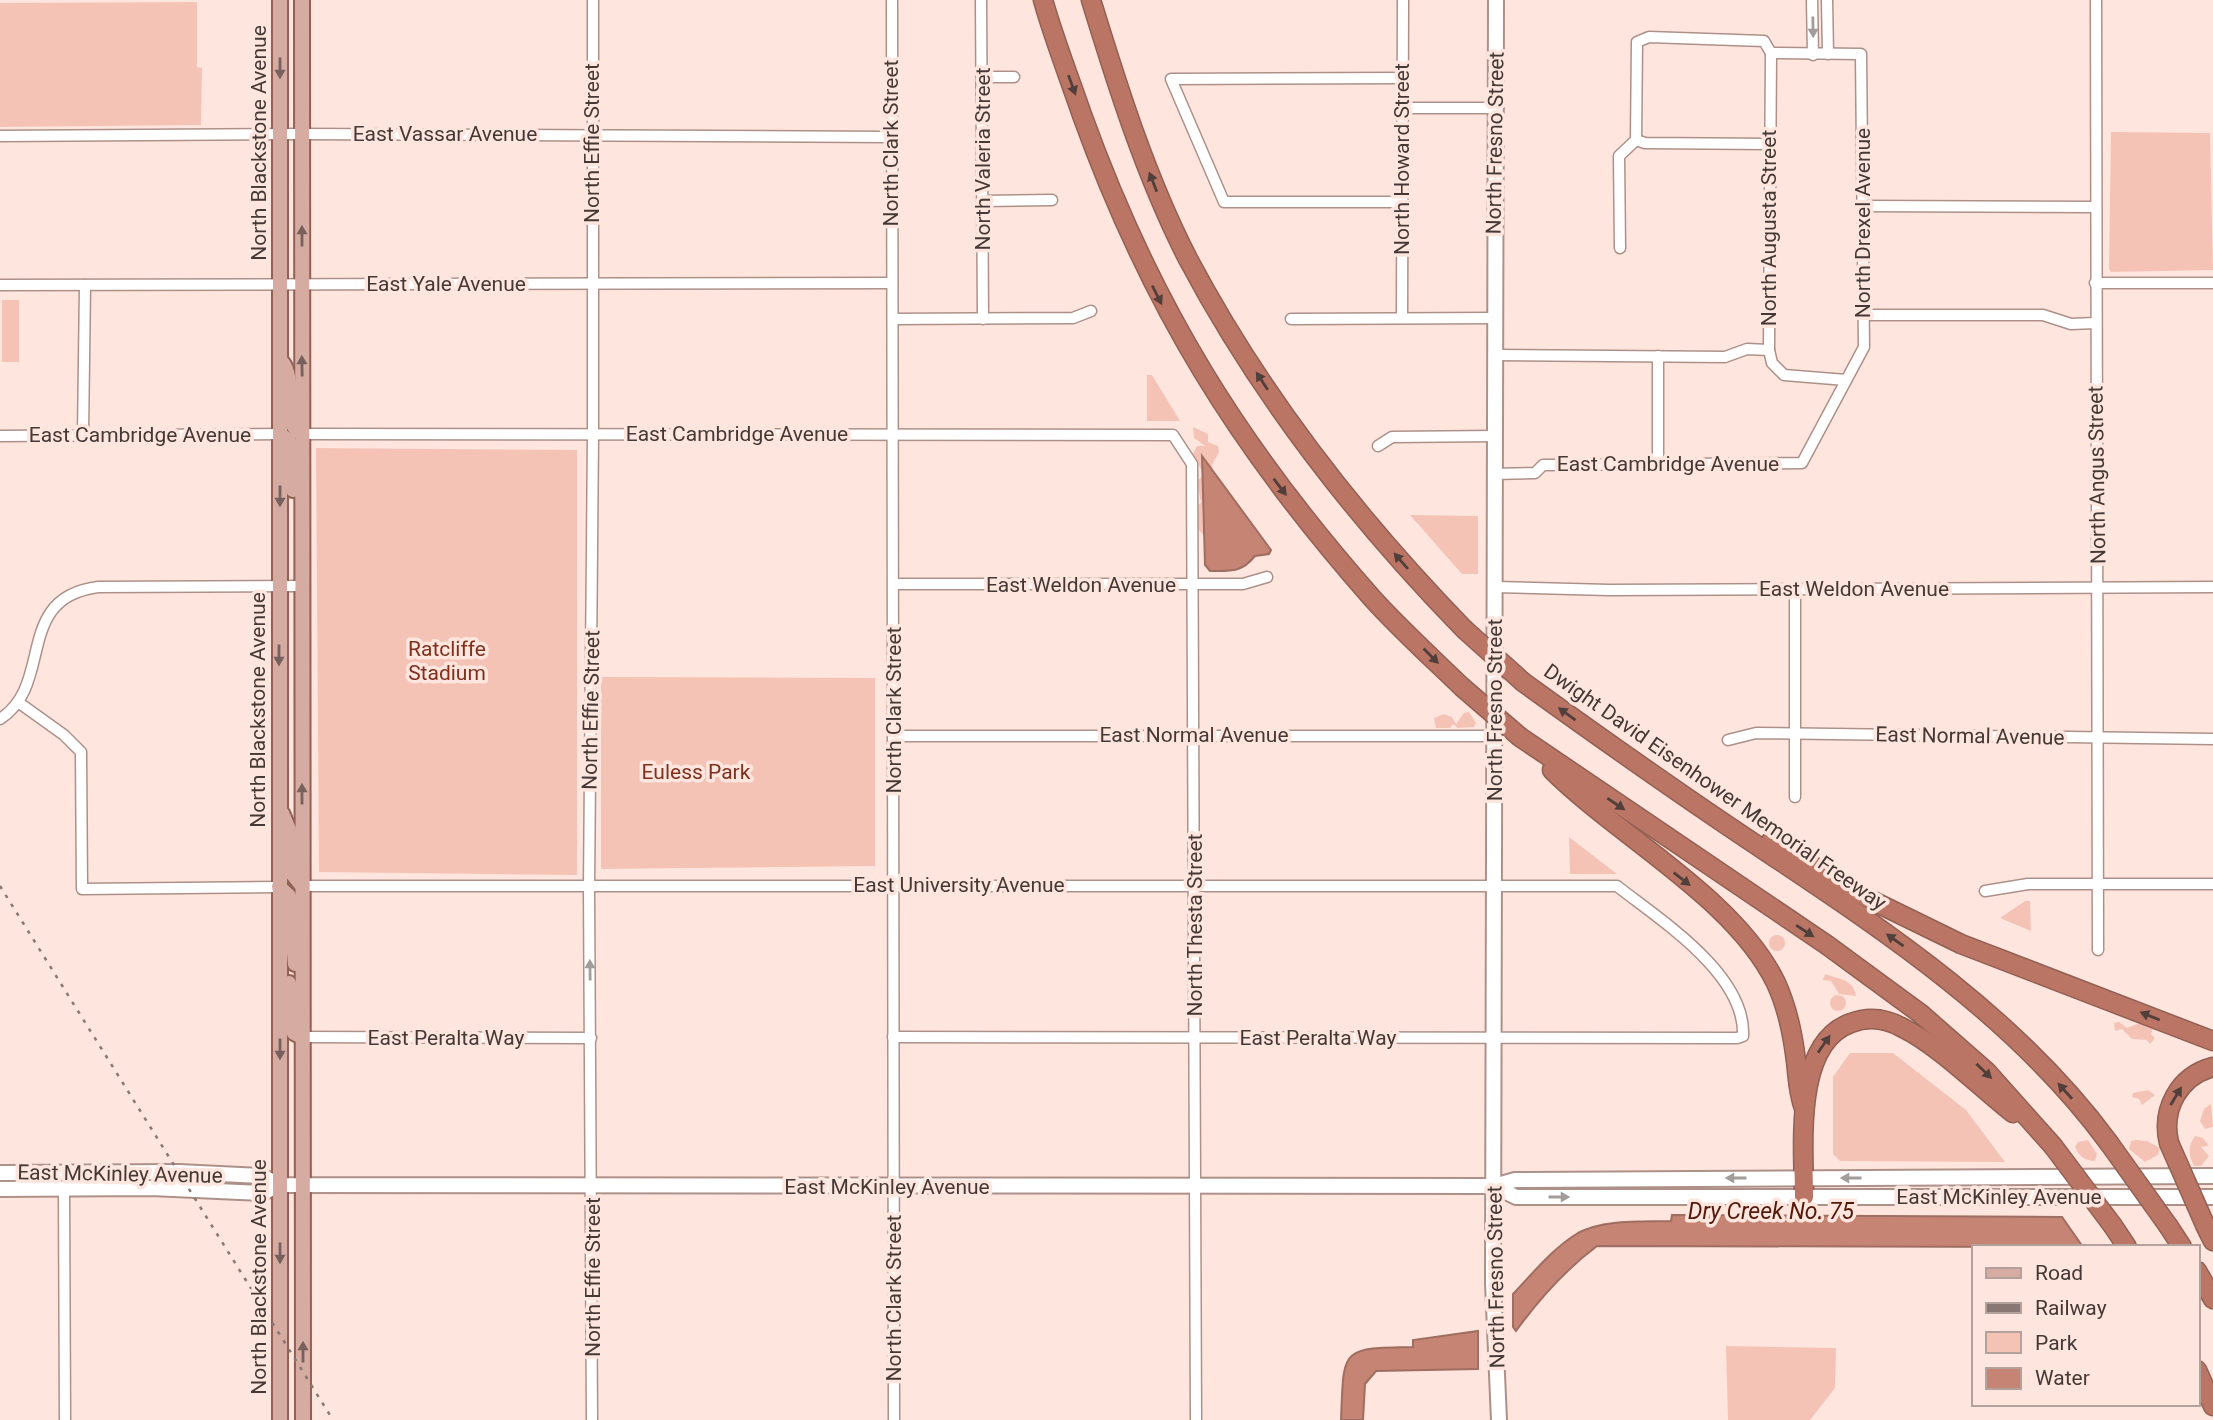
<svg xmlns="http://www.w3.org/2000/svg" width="2213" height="1420" font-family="Roboto,sans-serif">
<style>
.green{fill:#f5c3b6}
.water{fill:#c68474;stroke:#9f6e61;stroke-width:2}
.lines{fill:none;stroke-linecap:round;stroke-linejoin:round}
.minor-casing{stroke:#ad9189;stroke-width:13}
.secondary-casing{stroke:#ad9189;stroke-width:18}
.primary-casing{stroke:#926054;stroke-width:18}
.motorway-casing{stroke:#926054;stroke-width:21}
.minor{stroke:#fff;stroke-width:10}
.secondary{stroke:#fff;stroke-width:14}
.primary{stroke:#d6aca2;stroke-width:14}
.motorway{stroke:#bb7564;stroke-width:18}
.rail{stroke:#887773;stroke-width:2.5;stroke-dasharray:3.5 7;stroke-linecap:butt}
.motorway-bridge-casing{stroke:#926054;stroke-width:21;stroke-linecap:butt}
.motorway-bridge{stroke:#bb7564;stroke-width:18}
.oneway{fill:#a29c9a}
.oneway2{fill:#78615c}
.oneway3{fill:#513f3b}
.labels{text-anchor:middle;stroke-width:7;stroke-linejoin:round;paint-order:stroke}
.street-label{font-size:21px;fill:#453936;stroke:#fee6df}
.park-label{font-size:21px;fill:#80301c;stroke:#fee6df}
.water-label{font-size:23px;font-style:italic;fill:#55190a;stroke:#fee6df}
</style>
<rect width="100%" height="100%" fill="#fee6df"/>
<g class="green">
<path d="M197,2V67L202,68L201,125L0,127V3Z"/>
<path d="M2111,132L2210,133L2213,270L2111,272L2109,269Z"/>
<rect x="2" y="300" width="17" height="62"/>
<path d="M1147,375H1152L1180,421H1147Z"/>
<path d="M1193,427L1208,434V442L1218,446L1219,452L1212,465L1213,470L1208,473L1205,537L1198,529L1197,505L1201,503L1197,481L1204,475L1193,454L1197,446H1205L1194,438Z"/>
<path d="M316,448L577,450V875L319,872Z"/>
<path d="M1410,515L1478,516V574H1462Z"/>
<path d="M601,677L875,678V866L601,869Z"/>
<path d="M1469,712L1476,723L1474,727L1458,728L1453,724L1450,728H1436L1434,718L1444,714L1452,717L1456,724L1464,713Z"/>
<path d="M1569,837L1617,874H1570Z"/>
<path d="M2025,901H2030L2031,931L2000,918Z"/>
<circle cx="1777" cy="943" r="8"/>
<path d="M1825,974C1838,979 1854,979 1856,996L1839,994L1831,981L1823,980Z"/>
<circle cx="1838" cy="1003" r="8"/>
<path d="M2119,1022L2127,1028L2140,1023L2153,1029L2151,1034L2155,1038L2150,1044L2147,1040L2132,1039L2122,1029L2115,1031L2114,1023Z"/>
<path d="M1850,1053H1893L1966,1110L2005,1162L1840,1161L1833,1154V1077Z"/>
<path d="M2148,1090L2155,1095L2142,1105L2139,1099L2132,1097L2133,1093Z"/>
<path d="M2211,1104L2213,1127L2205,1129L2200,1121L2204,1109Z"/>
<path d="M2195,1136L2203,1138L2209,1146L2201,1147L2209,1156L2201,1166H2194C2188,1154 2188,1146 2195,1136Z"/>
<path d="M2088,1140L2097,1154L2095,1161C2085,1161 2079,1156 2075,1147L2078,1142Z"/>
<path d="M2136,1140L2147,1141L2160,1148L2158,1155L2145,1162L2129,1149L2131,1141Z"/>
<path d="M1726,1346L1836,1348L1835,1388L1810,1420H1728Z"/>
</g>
<g class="water">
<path d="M1202,456L1271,550L1269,554L1255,556C1241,573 1231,571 1210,571L1205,565Z"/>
<path d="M1672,1215L2062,1217L2083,1247L1597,1246C1565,1270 1540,1298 1516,1331L1513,1327V1294C1533,1273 1553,1248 1578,1233C1604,1219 1642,1222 1671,1221Z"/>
<path d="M1478,1331V1369L1376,1371L1365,1384L1363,1420H1341C1344,1349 1339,1348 1413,1347V1340Z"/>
</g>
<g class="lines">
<defs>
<g id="minor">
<path d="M892,0L894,1420"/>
<path d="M981,0L983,319"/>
<path d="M1812,0L1813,55"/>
<path d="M1827,0L1828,54"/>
<path d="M2096,0L2098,950"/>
<path d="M982,77H1014"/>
<path d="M1402,108H1495"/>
<path d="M0,136L301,134L891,137"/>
<path d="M1636,140L1645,143L1770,144"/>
<path d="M983,201L1052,200"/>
<path d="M1401,202H1224L1171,79L1402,78"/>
<path d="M1864,206L2096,207"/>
<path d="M1620,248L1619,156L1636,140L1637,42L1649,37L1764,41L1771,53"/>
<path d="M2095,283H2213"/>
<path d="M0,285L892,283"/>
<path d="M1864,315H2043L2071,324L2095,323"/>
<path d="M1402,318L1403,0"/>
<path d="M893,319L1073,318L1091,311"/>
<path d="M1291,319L1494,318"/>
<path d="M1769,350L1772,363L1784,375L1846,380"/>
<path d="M1658,356V466"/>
<path d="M302,434L1173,435L1192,464L1196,1420"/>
<path d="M83,435L85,285"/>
<path d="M0,436L280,434"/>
<path d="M1378,446L1392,437L1495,436"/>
<path d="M1494,474L1535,473L1543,465L1802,463L1864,347L1861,54L1771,53L1769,350L1747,349L1725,357L1495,355"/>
<path d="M894,584H1243L1267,577"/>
<path d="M1495,587L1609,590L2213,587"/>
<path d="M1795,588V797"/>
<path d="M18,702L64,735L81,752L82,889L279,887"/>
<path d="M0,719C55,684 13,598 98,587L302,586"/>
<path d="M894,736H1494"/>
<path d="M1728,740L1756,733L2213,739"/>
<path d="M302,886H1617C1660,920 1746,974 1743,1036L1737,1038L893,1037"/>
<path d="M1985,891L2028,884H2213"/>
<path d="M302,1037L591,1038"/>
<path d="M64,1189L65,1420"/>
<path d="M592,1420L589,887L593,435V0"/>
</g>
<g id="secondary">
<path d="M1496,0L1493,1283L1499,1420"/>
<path d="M0,1173L179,1172L262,1176L279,1185L1494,1186L1515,1180L2213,1176"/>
<path d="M1494,1186L1516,1197H2213"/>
<path d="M0,1189L151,1188L263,1193L279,1185"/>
</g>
<g id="primary">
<path d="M280,0V1420"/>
<path d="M302,0L303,1420"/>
<path d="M282,362C297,380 281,426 302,434"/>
<path d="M280,434L288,440L291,446L293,490"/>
<path d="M282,813L290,832V871L302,886"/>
<path d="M279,887L289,896L295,964"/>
<path d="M289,983L290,1025L294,1033L302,1037"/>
</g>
<g id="motorway">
<path d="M1043,0C1054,39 1069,77 1082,115C1151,306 1238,446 1372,598C1400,629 1432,658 1462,687"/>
<path d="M1091,0C1118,88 1146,177 1188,259C1260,395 1357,519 1464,629"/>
<path d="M1523,682C1595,734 1667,785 1740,834C1873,923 2013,1012 2109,1143"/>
<path d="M1520,737L1827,945L1921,1014L1987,1072L2053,1146"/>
<path d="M1552,770C1619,837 1735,898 1776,983C1787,1007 1793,1035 1796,1061C1798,1077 1798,1093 1804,1108"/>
<path d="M1771,841L1871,900L1961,944L2213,1041"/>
<path d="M2169,1143C2161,1109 2179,1076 2213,1067"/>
<path d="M1804,1197C1804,1147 1793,1043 1851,1023C1869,1016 1887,1019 1903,1028C1938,1045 1981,1088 2013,1113"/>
<path d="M2113,1226L2127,1247"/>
<path d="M2169,1227L2182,1247"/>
<path d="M2206,1227L2213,1241"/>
<path d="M2197,1271L2213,1299"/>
<path d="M2197,1370L2213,1406"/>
</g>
</defs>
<use href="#minor" class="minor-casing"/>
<use href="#secondary" class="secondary-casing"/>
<use href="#primary" class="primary-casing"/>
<use href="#motorway" class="motorway-casing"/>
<use href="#minor" class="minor"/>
<use href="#secondary" class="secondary"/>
<use href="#primary" class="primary"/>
<use href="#motorway" class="motorway"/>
<path class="rail" d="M0,886L333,1420"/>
<defs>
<g id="motorway-bridge">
<path d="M1464,629L1523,682"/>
<path d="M1462,687L1520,737"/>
<path d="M2109,1143L2169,1227"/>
<path d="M2169,1143L2206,1227"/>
<path d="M2053,1146L2113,1226"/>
</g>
</defs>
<use href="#motorway-bridge" class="motorway-bridge-casing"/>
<use href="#motorway-bridge" class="motorway-bridge"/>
</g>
<defs><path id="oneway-solid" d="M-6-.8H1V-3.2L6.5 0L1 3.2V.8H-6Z" transform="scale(1.75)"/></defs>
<g class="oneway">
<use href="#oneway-solid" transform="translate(1813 27) rotate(89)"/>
<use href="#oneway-solid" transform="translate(590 970) rotate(-91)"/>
<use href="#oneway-solid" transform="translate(1736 1178) rotate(180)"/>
<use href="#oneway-solid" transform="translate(1851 1178) rotate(180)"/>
<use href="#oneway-solid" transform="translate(1559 1197)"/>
</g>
<g class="oneway2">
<use href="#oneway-solid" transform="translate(280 68) rotate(90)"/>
<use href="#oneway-solid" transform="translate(302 236) rotate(-90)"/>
<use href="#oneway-solid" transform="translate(302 366) rotate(-91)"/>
<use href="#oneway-solid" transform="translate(280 496) rotate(90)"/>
<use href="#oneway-solid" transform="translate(279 655) rotate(90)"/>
<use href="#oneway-solid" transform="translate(302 794) rotate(-90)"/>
<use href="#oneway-solid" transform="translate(280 1049) rotate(90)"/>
<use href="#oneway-solid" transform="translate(280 1253) rotate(90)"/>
<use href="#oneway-solid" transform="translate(303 1352) rotate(-90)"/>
</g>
<g class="oneway3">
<use href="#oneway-solid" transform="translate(1072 85) rotate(70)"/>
<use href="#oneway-solid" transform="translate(1153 182) rotate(-111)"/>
<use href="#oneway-solid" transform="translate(1157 295) rotate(63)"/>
<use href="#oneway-solid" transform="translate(1262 381) rotate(-123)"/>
<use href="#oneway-solid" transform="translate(1280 487) rotate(53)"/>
<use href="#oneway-solid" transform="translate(1401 561) rotate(-131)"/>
<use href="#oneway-solid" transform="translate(1431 656) rotate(45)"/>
<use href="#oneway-solid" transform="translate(1567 714) rotate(-144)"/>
<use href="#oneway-solid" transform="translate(1616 804) rotate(34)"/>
<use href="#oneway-solid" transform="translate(1682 879) rotate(38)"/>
<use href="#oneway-solid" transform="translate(1805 931) rotate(33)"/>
<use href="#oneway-solid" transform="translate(1895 940) rotate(-145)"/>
<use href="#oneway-solid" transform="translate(2150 1016) rotate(-158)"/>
<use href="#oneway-solid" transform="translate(1824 1044) rotate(-55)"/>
<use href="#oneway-solid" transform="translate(1984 1071) rotate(44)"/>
<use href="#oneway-solid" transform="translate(2065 1091) rotate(-132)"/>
<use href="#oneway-solid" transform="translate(2176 1096) rotate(-59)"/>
</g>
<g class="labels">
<g class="street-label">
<text x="445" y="141">East Vassar Avenue</text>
<text transform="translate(259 143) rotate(-90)" y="7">North Blackstone Avenue</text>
<text transform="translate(592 143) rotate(-90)" y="7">North Effie Street</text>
<text transform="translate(891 143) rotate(-90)" y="7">North Clark Street</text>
<text transform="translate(1495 143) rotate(-89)" y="7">North Fresno Street</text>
<text transform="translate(983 159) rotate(-90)" y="7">North Valeria Street</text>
<text transform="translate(1402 159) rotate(-90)" y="7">North Howard Street</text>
<text transform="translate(1863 223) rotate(-90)" y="7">North Drexel Avenue</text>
<text transform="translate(1769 228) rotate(-90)" y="7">North Augusta Street</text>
<text x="446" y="291">East Yale Avenue</text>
<text x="737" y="441">East Cambridge Avenue</text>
<text x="140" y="442">East Cambridge Avenue</text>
<text x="1668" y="471">East Cambridge Avenue</text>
<text transform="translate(2097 475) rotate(-91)" y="7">North Angus Street</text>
<text x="1081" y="592">East Weldon Avenue</text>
<text x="1854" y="596">East Weldon Avenue</text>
<text transform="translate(258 710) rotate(-90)" y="7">North Blackstone Avenue</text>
<text transform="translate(591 710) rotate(-89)" y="7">North Effie Street</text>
<text transform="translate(894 710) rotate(-90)" y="7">North Clark Street</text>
<text transform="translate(1495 710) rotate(-90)" y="7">North Fresno Street</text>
<text x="1194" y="742">East Normal Avenue</text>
<text transform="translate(1970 736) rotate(1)" y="7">East Normal Avenue</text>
<text transform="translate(1715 787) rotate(35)" y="7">Dwight David Eisenhower Memorial Freeway</text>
<text x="959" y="892">East University Avenue</text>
<text transform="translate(1195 925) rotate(-90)" y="7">North Thesta Street</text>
<text x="446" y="1045">East Peralta Way</text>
<text x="1318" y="1045">East Peralta Way</text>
<text transform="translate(120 1174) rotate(1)" y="7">East McKinley Avenue</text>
<text x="887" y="1194">East McKinley Avenue</text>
<text x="1999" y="1204">East McKinley Avenue</text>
<text transform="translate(259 1277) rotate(-90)" y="7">North Blackstone Avenue</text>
<text transform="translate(593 1277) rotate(-90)" y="7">North Effie Street</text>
<text transform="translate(1496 1277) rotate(-91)" y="7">North Fresno Street</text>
<text transform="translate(894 1298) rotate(-90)" y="7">North Clark Street</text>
</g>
<g class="park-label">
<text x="447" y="656">Ratcliffe<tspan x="447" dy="24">Stadium</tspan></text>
<text x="696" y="779">Euless Park</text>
</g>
<g class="water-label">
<text x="1771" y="1219">Dry Creek No. 75</text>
</g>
</g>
<rect x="1972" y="1245" width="228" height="161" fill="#fee6df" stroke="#b4a19b" stroke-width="2"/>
<rect x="1986" y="1268" width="35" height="10" fill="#d6aca2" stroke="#b4a19b" stroke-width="2"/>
<text x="2035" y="1280" font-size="21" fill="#453936">Road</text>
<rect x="1986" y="1303" width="35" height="10" fill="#887773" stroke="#b4a19b" stroke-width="2"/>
<text x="2035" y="1315" font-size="21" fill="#453936">Railway</text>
<rect x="1986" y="1332" width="35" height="21" fill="#f5c3b6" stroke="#b4a19b" stroke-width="2"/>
<text x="2035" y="1350" font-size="21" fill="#453936">Park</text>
<rect x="1986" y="1368" width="35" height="21" fill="#c68474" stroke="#b4a19b" stroke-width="2"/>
<text x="2035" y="1385" font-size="21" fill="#453936">Water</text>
</svg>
